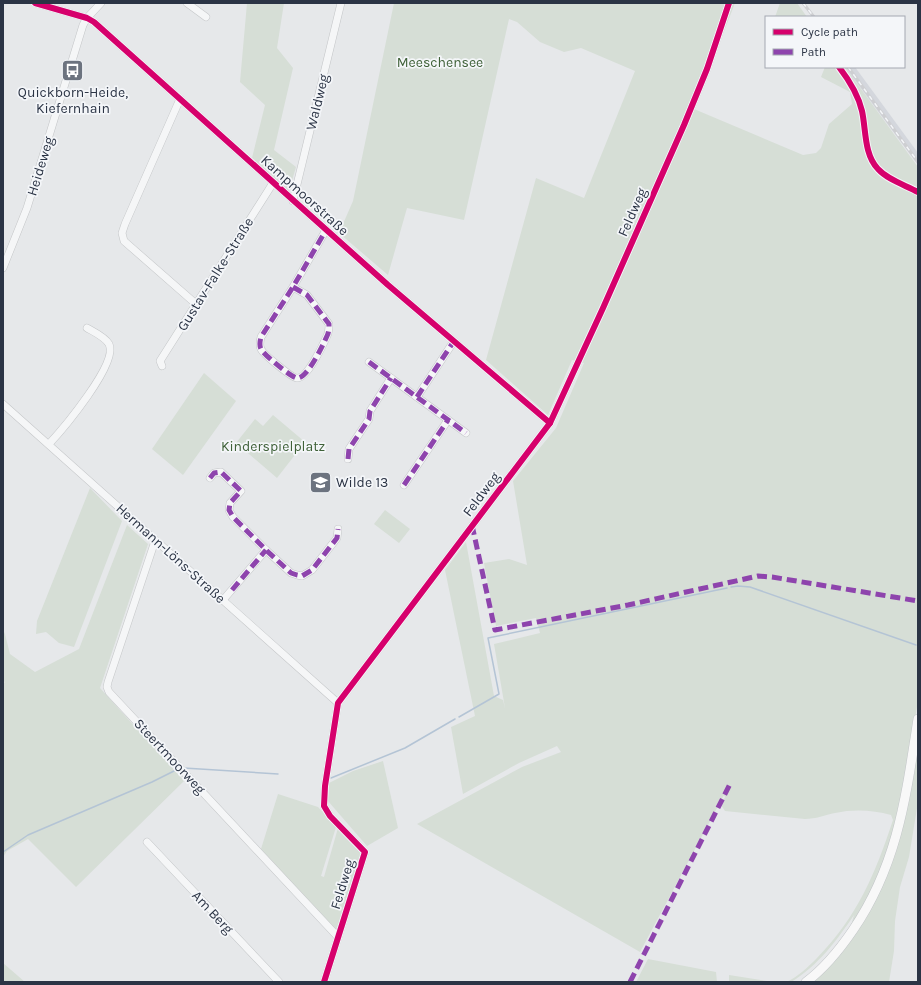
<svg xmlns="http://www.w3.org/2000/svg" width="921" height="985" font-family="Karla,sans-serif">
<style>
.built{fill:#d4d7dd}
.green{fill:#d6ded6}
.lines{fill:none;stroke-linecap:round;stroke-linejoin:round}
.stream{stroke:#b4c4d5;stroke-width:1.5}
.minor-casing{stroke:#c4c6c8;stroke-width:8}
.major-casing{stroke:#c2c5c8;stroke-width:10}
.minor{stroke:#f5f6f7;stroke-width:7}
.major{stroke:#f8f8f8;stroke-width:9}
.rail-casing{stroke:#cecfd2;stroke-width:3}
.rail{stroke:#f4f6f9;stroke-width:1.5;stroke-dasharray:4.5;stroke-linecap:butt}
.quiet{stroke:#8e44ad;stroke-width:5;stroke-dasharray:10 5;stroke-linecap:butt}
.cycleway-casing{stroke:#f4f6f9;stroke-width:8}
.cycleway{stroke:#d6006c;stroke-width:6}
.labels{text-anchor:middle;stroke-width:3.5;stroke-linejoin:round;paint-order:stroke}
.park-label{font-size:14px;fill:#3f6138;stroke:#f4f6f9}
.poi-label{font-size:14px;fill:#2b3445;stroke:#f4f6f9}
.street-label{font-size:14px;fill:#2b3445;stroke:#f4f6f9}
</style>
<rect width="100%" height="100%" fill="#e6e8ea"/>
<path class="built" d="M845,67H855L918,153V165Z"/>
<g class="green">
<path d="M247,3H284L277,48L293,68L274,150L296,167L289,191L252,158L265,105L240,82Z"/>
<path d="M394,3H735L694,109L803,155L816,153L821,148L829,124L852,104L850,92L821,77L825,67H845L918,167V701L897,824L883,868L856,919L852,922L854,915C837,940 818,966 791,982H786C798,977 808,967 817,958C858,916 875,874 893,820L891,815C873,810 854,809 835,813C825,815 816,819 805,819L725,811L721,805L725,797L724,795L640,952L417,824L522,767L561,752L557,746L519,763L463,794L451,727L475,716L445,570L466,542L494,696L503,700L505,708L494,644L540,633L536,618L496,626L484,563L509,559L527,565L513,481L556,428L584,363L572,360L548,415L486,360L536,178L584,198L635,71L581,48L564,52L540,42L517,22L509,19L464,220L407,208L388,275L339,233L353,201Z"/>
<path d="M780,3H797L807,17H775Z"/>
<path d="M204,373L236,401L183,475L152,449Z"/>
<path d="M273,415L305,442L277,478L236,443L255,419L263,426Z"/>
<path d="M90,488L122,521L74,647L59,643L46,632L36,634L37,621Z"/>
<path d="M385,510L410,529L399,543L374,524Z"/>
<path d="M127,525L148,544L100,688L184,781L76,887L28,839L7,851L3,857V684L5,682L3,681V630L5,634L10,654L35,672L79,649Z"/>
<path d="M918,738V802L909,857L900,887L895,921L894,951L889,982H810L876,898Z"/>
<path d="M383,761L398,828L367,846L328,801L329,783L353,771Z"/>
<path d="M278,794L318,807L336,827L321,876L324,877L338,828L362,852L337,932L261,849Z"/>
<path d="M648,959L716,972L717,982H636Z"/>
<path d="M3,963L25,982H3Z"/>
<path d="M729,975L773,982H729Z"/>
</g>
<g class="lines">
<g class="stream">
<path d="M731,587L738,586L750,587L916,645"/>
<path d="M459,717L499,694L488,638L727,588"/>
<path d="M184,768L278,774"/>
<path d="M331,778L405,748L455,719"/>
<path d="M3,852L28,835L152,782L178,769"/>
</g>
<defs>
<g id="minor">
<path d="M35,3L87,18L94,22L388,285L550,423"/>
<path d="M187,3L206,17"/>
<path d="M180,99L125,224L122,233L124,241L196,304"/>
<path d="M293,201L341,3"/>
<path d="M3,268L27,208L83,25L87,18L101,3"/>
<path d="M293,287L307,295L329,324C329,328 329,332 327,336C323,345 307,379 297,378C292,378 263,354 261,349C259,345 260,341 261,337L293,287L326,230"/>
<path d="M369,362L466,433"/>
<path d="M162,366L160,361L273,183"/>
<path d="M417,397L454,341"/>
<path d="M3,404L338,703"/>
<path d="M49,444C62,430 119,363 109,344C105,337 94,332 87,328"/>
<path d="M348,459L349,449L369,419L370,411L391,378"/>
<path d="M210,478L214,473L221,472L241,491L230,503L229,510L233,517L266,550L291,573L297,575L302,576L312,570L337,538L338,529"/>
<path d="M404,485L448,420"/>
<path d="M155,541L108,682L107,687L109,692L338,937"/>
<path d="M223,600L266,550"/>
<path d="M147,842L279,982"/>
<path d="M324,982L365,852L330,816L324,806L325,786L338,703L550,423L603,308L684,125L707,69L729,3"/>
</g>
<path id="major" d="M806,982C825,968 840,949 853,930C898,864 906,796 918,719"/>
</defs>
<use href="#minor" class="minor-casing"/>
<use href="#major" class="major-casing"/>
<use href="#minor" class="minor"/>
<use href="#major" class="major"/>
<defs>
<g id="rail">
<path d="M803,3L814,17"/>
<path d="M848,67L918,162"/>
</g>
</defs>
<use href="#rail" class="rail-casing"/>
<use href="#rail" class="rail"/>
<g class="quiet">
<path d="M293,287L307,295L329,324C329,328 329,332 327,336C323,345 307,379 297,378C292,378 263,354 261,349C259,345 260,341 261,337L293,287L326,230"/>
<path d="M369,362L466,433"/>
<path d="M417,397L454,341"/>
<path d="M348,459L349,449L369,419L370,411L391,378"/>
<path d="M210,478L214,473L221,472L241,491L230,503L229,510L233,517L266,550L291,573L297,575L302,576L312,570L337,538L338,529"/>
<path d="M404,485L448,420"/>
<path d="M472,525L495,630L628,605L758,576L772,577L918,601"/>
<path d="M232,590L266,550"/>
<path d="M630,982L730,784"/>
</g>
<defs>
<g id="cycleway">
<path d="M35,3L87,18L94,22L388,285L550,423"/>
<path d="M839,67C849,80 858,94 862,111C866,129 864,155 878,169C888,180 905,185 918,192"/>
<path d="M324,982L365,852L330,816L324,806L325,786L338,703L550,423L603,308L684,125L707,69L729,3"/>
</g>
</defs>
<use href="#cycleway" class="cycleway-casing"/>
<use href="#cycleway" class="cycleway"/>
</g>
<defs>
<symbol id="bus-square" viewBox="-11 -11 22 22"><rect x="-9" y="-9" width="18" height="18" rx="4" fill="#6c737f" stroke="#f4f6f9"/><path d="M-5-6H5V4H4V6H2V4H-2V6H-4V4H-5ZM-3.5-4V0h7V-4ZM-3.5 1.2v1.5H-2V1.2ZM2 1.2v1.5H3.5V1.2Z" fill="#fff"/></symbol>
<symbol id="school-square" viewBox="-11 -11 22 22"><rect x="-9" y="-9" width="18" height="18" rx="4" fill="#6c737f" stroke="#f4f6f9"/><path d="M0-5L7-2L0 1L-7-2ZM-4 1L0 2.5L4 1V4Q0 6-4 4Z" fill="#fff"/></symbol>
</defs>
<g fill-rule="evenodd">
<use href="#bus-square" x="60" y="58" width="25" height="25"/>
<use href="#school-square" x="308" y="470" width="25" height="25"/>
</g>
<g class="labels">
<g class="park-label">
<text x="440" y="67">Meeschensee</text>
<text x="273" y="451">Kinderspielplatz</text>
</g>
<g class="poi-label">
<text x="73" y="97">Quickborn-Heide,<tspan x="73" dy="16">Kiefernhain</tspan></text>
<text x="336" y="487" text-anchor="start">Wilde 13</text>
</g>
<g class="street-label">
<text transform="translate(317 102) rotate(-76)" y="5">Waldweg</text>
<text transform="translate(40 166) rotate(-73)" y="5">Heideweg</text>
<text transform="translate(305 195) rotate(42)" y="5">Kampmoorstraße</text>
<text transform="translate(632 212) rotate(-66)" y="5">Feldweg</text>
<text transform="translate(215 274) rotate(-58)" y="5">Gustav-Falke-Straße</text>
<text transform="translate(481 494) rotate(-53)" y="5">Feldweg</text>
<text transform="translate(171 553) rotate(42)" y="5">Hermann-Löns-Straße</text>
<text transform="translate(170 756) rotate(47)" y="5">Steertmoorweg</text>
<text transform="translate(342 884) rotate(-73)" y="5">Feldweg</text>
<text transform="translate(213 912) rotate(47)" y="5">Am Berg</text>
</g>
</g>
<rect width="921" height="985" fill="none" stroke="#2b3445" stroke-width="8"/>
<rect x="765" y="16" width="140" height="52" fill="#f4f6f9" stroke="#a4a8b1"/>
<rect x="773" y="29" width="20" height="6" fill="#d6006c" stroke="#a4a8b1"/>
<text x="801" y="36" font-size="12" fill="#2b3445">Cycle path</text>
<rect x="773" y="49" width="20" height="6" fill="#8e44ad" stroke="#a4a8b1"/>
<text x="801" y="56" font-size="12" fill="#2b3445">Path</text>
</svg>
